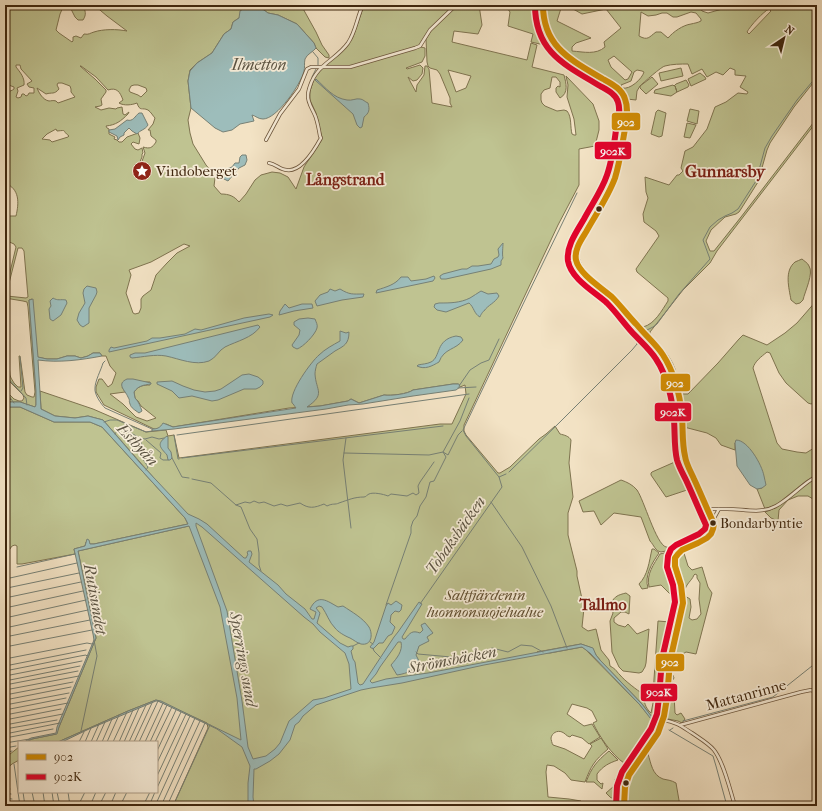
<svg xmlns="http://www.w3.org/2000/svg" width="822" height="811" font-family="'IM FELL French Canon',serif">
<style>
.green{fill:#bfc391;stroke:#7f7450;fill-rule:evenodd}
.water{fill:#9dbdbb;stroke:#778176;fill-rule:evenodd}
.lines{fill:none;stroke-linecap:round;stroke-linejoin:round}
.stream{stroke:#778176;stroke-width:1}
.street-casing{stroke:#6c553c;stroke-width:4}
.secondary-casing{stroke:#3f260e;stroke-width:5}
.street{stroke:#f7edd9;stroke-width:2.5}
.secondary{stroke:#f7edd9;stroke-width:3.5}
.bus-1-casing{stroke:#f7edd9;stroke-width:9}
.bus-2-casing{stroke:#f7edd9;stroke-width:9}
.bus-1{stroke:#d28c03;stroke-width:6}
.bus-2{stroke:#e4002b;stroke-width:6}
.bus-dot{fill:#3f260e;stroke:#f7edd9;stroke-width:1.5}
.labels{text-anchor:middle;stroke-width:3.5;stroke-linejoin:round;paint-order:stroke}
.bus-label{font-size:14px;fill:#3f260e;stroke:#f7edd9;text-anchor:start}
.poi-label{font-size:15px;fill:#3f260e;stroke:#f7edd9;text-anchor:start}
.park-label{font-size:15px;font-style:italic;fill:#5f4d2f;stroke:#f7edd9}
.street-label{font-size:15px;fill:#3f260e;stroke:#f7edd9}
.water-label{font-size:16px;font-style:italic;fill:#5b5342;stroke:#f7edd9}
.neighbourhood-label{font-size:16px;font-weight:bold;fill:#7a1f14;stroke:#f7edd9}
.quarter-label{font-size:17px;font-weight:bold;fill:#7a1f14;stroke:#f7edd9}
.line-badge{stroke:#f7edd9;stroke-width:1.5}
.badge-label{font-size:11px;text-anchor:middle;font-weight:bold;fill:#fff}
</style>
<rect width="100%" height="100%" fill="#f3e3c5"/>
<filter id="stains"><feTurbulence type="fractalNoise" baseFrequency=".005" numOctaves="4"/><feColorMatrix values="0 0 0 0 .2 0 0 0 0 .09 0 0 0 0 .02 0 0 0 .5 -.17"/></filter>
<radialGradient id="worn" r=".72"><stop offset=".6" stop-color="#630" stop-opacity="0"/><stop offset="1" stop-color="#630" stop-opacity=".3"/></radialGradient>
<g class="green">
<path d="M5,5H64L60,14L56,30L59,33L72,42L73,41V37L76,36L81,38L84,34C89,35 90,33 94,32C103,29 117,29 127,31L107,16L94,5H204L206,9L209,5H250L239,18L233,22L231,29L224,34L212,53L197,63L190,70L188,81L191,108L188,120L190,133L193,144L206,165L212,172L215,178L214,186L221,194C229,194 234,196 239,202L246,194L255,180L261,175L272,172L280,173L288,177L296,189L304,167L321,141L322,138L316,113L310,100V91L315,76L318,72L346,48L353,37L364,5H453L452,8C440,19 424,30 421,47L425,48V56L422,62L406,68L407,69L420,65L423,68L422,74L417,80L413,81L408,77L411,83L416,92L417,85L424,75L425,66H427L429,69L432,103L452,107L450,103V98L440,74L437,70L430,68L428,66L427,62L426,39L431,31L457,5H479L482,25L478,34L454,31L452,42L527,60L531,43L537,45L532,67L564,75C566,83 569,93 560,98L556,92V88L558,86L560,87V82L556,77H552L550,88L544,90L541,94V100L542,103L545,106L557,111L564,110L567,111C572,117 570,127 572,134L574,135H576L574,119L567,97L568,85L566,76L593,104L599,121V130L595,146L579,149V185L558,225L464,425V431L466,435L498,473H500L510,467L539,439L546,434L555,426L560,434C564,435 569,436 571,440L569,463L573,497L568,513V535L577,571V576L584,608L582,627L588,631L596,629L601,650L609,660L610,666C617,670 615,670 620,675C625,681 637,690 643,694C644,701 645,708 651,713L653,703L654,679L658,621L670,622L673,613L679,611L680,612C676,632 670,652 667,672C665,688 667,705 662,720C655,738 643,752 633,767C630,765 627,764 624,763C612,755 599,736 593,723L597,721L592,711L587,708L572,704L567,714L584,726L592,724L600,737L589,744L582,738L572,735L570,737C566,736 565,733 562,732C557,730 552,733 551,738C551,739 552,744 553,745L565,749L584,759L592,746L590,744L601,738L608,749C594,761 591,766 585,782L571,780L565,773L554,766L547,765L546,772L548,797L569,799L581,801L582,803V806H173L208,728L207,723L156,700L128,711L58,742H26L32,739L56,734L96,638L78,551L189,526H196L103,420L88,416L75,418L55,416L41,409L40,391L93,409L146,432L166,430L168,436L174,435L179,458L440,424H452L466,394L465,385L460,387L458,384H453L413,390C408,394 391,396 384,395L359,403L351,399L348,401L320,406L289,408L179,426L173,427L166,424L157,429H154L104,405L96,392V387L99,379H102L108,387L112,384L116,373L110,366L106,356H102L100,353H93L88,356L81,358L75,356H67L57,359H47L37,357L32,299L29,300L36,391V405L35,407L20,402H5V400H10L11,399L5,392V390L14,399L19,401H22L24,398L23,395L5,377V372L8,370L5,335V321L10,375L11,378L14,383L18,387H21L19,356H20L25,392L27,395L32,397H34L35,392L28,307L27,302L23,301L5,298V293L16,247L14,244L5,240V222L8,216H16C19,203 20,189 5,183V101L10,98L6,94C8,91 12,91 14,89V87L6,84L5,85ZM16,65H20L21,69L32,81L27,84L29,87L34,88V93H29L28,95L26,96L24,94H22L21,97L18,98L16,97L18,91L17,88L24,85C25,78 20,72 16,67ZM80,66H81L96,77L108,90C117,87 120,92 123,100L119,103C124,106 132,105 137,103C140,112 142,107 148,110C151,112 153,116 155,118L153,124L148,130H150L151,136L156,140V142C152,148 150,149 143,147L145,153L141,164H139L142,157V154L143,153L142,148L138,150L135,149L131,144L133,142L139,144L140,138L138,133L127,137L122,142H119L117,140L114,139L115,137L109,134V129L107,128L106,126C116,125 121,121 128,114L129,112L125,115L123,114L122,107L117,108L116,109L109,108L101,110L95,107L100,106L102,105L101,99L106,92V90L95,79ZM448,70L471,76L466,88L456,92ZM58,83H62L70,86L71,89V92L75,97L58,103L56,101C53,100 51,101 49,101C43,100 39,93 37,88L46,94C52,92 54,95 59,89L57,85ZM134,85H138L146,88L147,91L141,97L138,95L130,92L129,90L131,86ZM56,129L57,131C68,130 61,130 69,136L68,137L52,142L50,140L42,139L47,134ZM184,244L190,246L177,253L167,263L156,275L151,290L143,296L141,299V308L139,313L135,314L133,313L126,293L131,275L129,270L151,262ZM18,248H22L24,251L28,297L26,298L7,296L6,295ZM145,382H150V385C143,385 138,386 134,392L135,398L138,401L141,406L156,418L147,421L136,417L123,404L110,394L125,392L122,387ZM581,644L592,648L596,655L600,660L642,704L655,721L654,722L640,705L585,649L582,647L550,653L537,652Z"/>
<path d="M69,5H83C85,11 87,14 83,20H78L75,17Z"/>
<path d="M257,5H301L316,32L322,45L329,55V58L325,57L316,48L314,43L297,24L278,15L268,13Z"/>
<path d="M505,5H542L544,26L549,39L546,43L540,44L531,42L533,34L508,26L510,12Z"/>
<path d="M545,5H562L557,21L591,38L576,43L572,47V51C584,52 596,55 605,47L604,42L621,28L606,9L582,14L566,5H647L651,8L653,5H665V7H667L669,5H710H701L700,7L702,11L708,13L726,8L739,9L743,8L745,7L744,5H817V78L794,107L770,143L767,150L758,182L741,209L739,212L736,214L725,217L711,230L706,241L710,251H714L741,217L817,118V121L717,251L710,263L683,290L650,332V335C660,345 670,355 675,369C677,377 678,386 682,394H688L718,363L739,339L743,335L767,345L785,333L797,323L817,300V402L811,404L808,403L786,383L779,373L770,353L767,352C761,357 755,361 753,368L777,443L782,449L797,452L806,453L817,446V475L806,481L776,505L765,509L757,489L762,488L735,443V450L721,445L716,438L707,433L684,427L680,398L669,360L662,351L640,327L618,301L583,269C580,265 578,262 578,257C578,244 593,222 600,210C594,222 580,242 579,255C579,271 607,287 617,298C626,306 633,316 641,326L643,327C655,324 662,310 668,301V298L637,272L636,269L659,236L656,231L644,222L643,214L648,198L646,192L645,177L669,185L677,175H679L683,171L681,168L685,151L693,147L707,129L715,107L726,102L738,93L747,94L748,92L740,87L746,76L735,75V70L730,68L723,75L716,72L707,77L702,69L692,74L688,64C681,64 672,64 665,66C662,66 643,83 640,86L652,77L658,84L646,94L640,88V86L637,91L636,100L627,99L624,93L617,85L569,57C554,44 544,26 545,5ZM769,9L771,11L749,34L747,32C750,26 764,11 769,9ZM691,12L696,13L701,19V21C697,23 695,23 691,24C683,25 673,32 668,38L661,32H656C649,37 648,41 639,36L641,12L648,16L656,15L662,13H667L673,17H677ZM614,56L632,72L628,79L625,80L611,67L608,60ZM637,70L642,71L644,72C642,79 630,90 622,88L621,85L631,81L634,72Z"/>
<path d="M681,68L683,76L661,81L659,73Z"/>
<path d="M700,73L705,77L706,79L691,86L688,79Z"/>
<path d="M686,80L689,85L688,87L677,92L675,86L677,92L671,96L654,93L655,90L673,85L674,86L676,84Z"/>
<path d="M690,109L699,111L697,124L687,121Z"/>
<path d="M658,110L666,113L662,136L659,137L651,134L656,112Z"/>
<path d="M687,123L696,125L690,138L684,137Z"/>
<path d="M802,259C804,261 808,263 809,266C814,273 805,291 803,300L800,303L796,304L791,300C789,288 784,271 795,262C797,261 800,260 802,259Z"/>
<path d="M582,273L611,298L625,313L642,335L662,355L669,368L678,402L681,422L682,450L701,495L703,503L711,519L713,526L712,530L706,537L681,549H675L661,552C655,551 654,545 650,541L641,517L614,513L601,525L594,511L583,512L579,501L621,480C627,482 633,485 637,490C644,500 656,544 666,547C671,548 679,545 684,543C688,541 700,538 704,535C706,534 706,532 708,530L696,497L692,491L687,490L666,497L651,475V473L652,472L677,461L679,457V421L676,403L673,389L664,361L653,347L646,341H643L637,344L640,335C624,312 603,292 582,273Z"/>
<path d="M5,407H20L54,422H90L102,427L185,518L188,524L94,544H90L86,542L85,546L74,549L75,554L22,564H17V546L15,545L12,546L5,556V443L6,440L5,439Z"/>
<path d="M817,478V520L816,519V509L813,499L808,496H798L788,500L779,510L778,521L771,518L765,512C785,506 798,487 817,478Z"/>
<path d="M652,549H654L659,553C652,563 644,576 648,588L642,589L639,584C648,575 649,562 652,549Z"/>
<path d="M676,550L678,551L675,556L680,585L681,609L673,611L676,600L661,585L649,587C646,574 654,564 660,554Z"/>
<path d="M683,550L688,566L692,570L702,567L708,587L712,593L696,654L686,652L678,657L672,656C674,649 675,641 677,634C680,621 686,610 683,596H685L690,599L691,607L689,618L692,620L697,619L701,614L699,599L700,583L697,578V575L695,574L694,575C691,582 687,582 684,592H683L676,563L677,557Z"/>
<path d="M626,593L630,596L629,614L625,612H621L614,618V622L618,625L625,627L628,624L637,634L649,629L646,663L645,667L642,672L639,673L623,671L619,667L612,652L610,621L613,613L611,603C615,596 618,595 626,593Z"/>
<path d="M670,674H671L673,675L674,678L672,681L674,695L675,713L677,715L681,713L685,719L682,723L678,721L668,719L666,717L668,703Z"/>
<path d="M19,747V760L12,764L5,770V758Z"/>
<path d="M609,751L618,760C609,763 603,766 597,774V780L601,784L603,783L602,789L594,782H586C592,767 596,762 609,751Z"/>
<path d="M648,754C651,763 652,775 663,779C667,780 671,780 676,783L680,806H626C626,778 630,774 648,754Z"/>
<path d="M625,765L629,767L631,769L626,777L624,783L622,804L610,797L606,793L614,786L616,783L615,779L620,774Z"/>
</g>
<g class="water">
<path d="M250,5H257L268,13L278,15L297,24L314,43L316,48C313,52 307,54 305,59C304,63 305,68 304,71C301,84 277,119 263,119C258,119 256,116 252,115L254,121L240,124L232,130L223,132L215,128L191,108L188,81L190,71L197,63L212,53L224,34L231,29L233,22L239,18L240,11L246,7Z"/>
<path d="M316,79C326,88 333,98 347,100C352,101 356,98 360,99C363,99 365,102 368,103C370,110 369,113 364,117L362,127L360,128L357,125L353,114L315,80Z"/>
<path d="M139,113H142L148,125C145,130 140,130 137,134L132,131L129,128L124,133V135L120,137L118,140L117,136L109,132V130L115,129L127,120C133,122 135,116 139,113Z"/>
<path d="M242,155H246L247,160L245,165L239,168L228,181L222,178L226,169L232,167L235,163H239L240,157Z"/>
<path d="M503,243C503,247 502,255 503,258L501,261V265L491,269L446,279H441L440,277V276L443,274L462,269H467L472,266H478L491,264L494,259L498,257L499,255L498,249Z"/>
<path d="M434,276L435,278L433,281L376,293L377,290C386,287 395,285 401,277H408L411,281L426,279Z"/>
<path d="M87,286L96,288L97,292L96,295L89,308V323L83,327L80,325L77,320L79,313L85,303L83,293L84,289Z"/>
<path d="M330,289L335,291L340,289C350,295 352,294 364,294L363,297L342,300L317,306L315,301L320,295L328,292Z"/>
<path d="M481,291L488,294L497,293L499,296C495,303 488,305 484,311C483,311 480,316 480,317C474,314 474,307 469,303L446,312L437,310L434,307L435,304L439,303C450,303 460,303 470,298C474,296 477,293 481,291Z"/>
<path d="M53,298C58,301 60,299 66,300L67,303L61,315L53,321L50,319L49,309L51,306L50,301Z"/>
<path d="M33,299L38,357L47,359H57L67,356H75L81,358L88,356L93,353H100L102,356C81,360 59,363 38,360L41,409L55,416L75,418L88,416L103,420L141,464L188,514L199,519L207,524L244,558H246L248,554L247,553L248,551H251L252,554L249,562L278,585L286,594L305,609L312,619H314L316,612L310,609C318,593 327,601 338,607L343,606C352,612 363,618 369,627C373,634 372,646 361,644C357,643 354,640 350,638C345,636 338,632 335,628C329,622 327,614 322,607L319,606L316,608L320,613L317,623L340,643L348,647L351,646H353V649L351,651L353,659L355,662L358,683L360,685L363,684L394,637L398,632L419,602L422,604L402,637L403,639H405C410,633 412,630 420,633L423,630L421,625L425,623L433,633L427,637L429,641L419,646L416,655L419,661C412,671 409,673 397,675L391,665C397,658 403,651 401,642H398L380,667L376,674L370,681L372,683L386,679L428,673L581,644L593,648L596,655L600,660L642,704L655,721L654,723L640,705L590,653L582,647L484,665L402,683L371,688L361,690L316,705L303,716L299,722L295,725L290,740L279,754L270,761L256,769H254L253,797L254,806H248V783L250,766L242,747L217,729L158,701H156L89,729L62,742H58L128,711L156,700L161,701L241,740L237,698L220,607L189,526L78,551L96,638L59,727L57,734L32,739L26,742H24L31,738L56,733L57,727L94,640L93,634L74,549L85,546L87,539L89,540L90,544H94L188,524L185,518L102,427L90,422H54L20,407H5V402H20L35,407L36,405V391L29,300ZM196,523L202,527L304,617L313,624L320,632L345,653L349,664L351,689L324,698L313,700L289,721L280,743L275,749L266,756L253,759L248,747L242,701L227,611L196,526Z"/>
<path d="M285,304L289,308L302,304H312L313,308L294,311L279,315L280,311Z"/>
<path d="M269,314L273,315L270,317L109,352V350L111,347L114,348L147,341L152,338H160L185,334L195,329L201,330L244,318Z"/>
<path d="M308,318L315,319C316,322 318,325 317,328C315,335 303,347 297,349L293,347L292,345L299,335L300,330L294,325V322L299,319Z"/>
<path d="M258,325L260,327C252,338 237,341 225,347C219,350 216,358 209,361C195,366 180,359 166,356C155,354 143,357 132,358L130,357V355L135,353H145Z"/>
<path d="M340,331L346,333L349,332C349,344 344,346 335,351C329,355 323,360 317,364C316,367 315,371 315,374C316,391 326,394 307,407L320,406L348,401L351,399L359,403L384,395C391,396 408,394 413,390L453,384H459L460,387L456,390L413,396L363,404L348,405L326,409L174,429L152,431V429C157,429 160,428 163,423L173,427L179,426L296,408C295,407 293,403 292,403C289,392 311,362 319,355C325,349 333,345 340,341Z"/>
<path d="M456,336L461,337L463,340C456,350 444,348 439,362C432,366 425,370 417,366L418,365C422,364 427,364 431,362C441,357 435,340 456,336Z"/>
<path d="M249,374L258,377L263,381V384L260,387L256,389H244L218,400L212,401L192,396L179,398L172,391L157,384V382L172,381L183,386L194,390L205,392L215,391L221,389L242,375Z"/>
<path d="M127,379H133L151,383V384C143,385 138,386 134,392L135,398C139,402 140,406 142,411L139,413C135,410 131,408 130,404C128,398 131,403 128,397C125,390 116,384 127,379Z"/>
<path d="M167,436L168,437V448L171,452L172,458L170,460H168L167,455C160,447 156,444 167,436Z"/>
<path d="M736,440C748,440 762,465 764,476C765,479 765,482 766,485L762,488L757,489L750,485L737,466L735,443Z"/>
<path d="M396,601L402,605L401,610L399,612L395,611L391,615L390,622L395,627L392,634L388,636L383,643H379L373,649L370,647L374,642L386,606L388,603L391,605Z"/>
</g>
<g class="lines">
<g class="stream">
<path d="M313,52L318,58V65"/>
<path d="M312,77L316,69"/>
<path d="M5,324L9,379"/>
<path d="M645,331L653,327L657,324L679,294L710,259L703,240L710,227L718,220L725,216L732,213L738,209L756,181L765,148L772,136L797,100L817,76"/>
<path d="M20,357L23,388L21,391"/>
<path d="M105,361L103,363C101,370 95,381 95,388C94,394 101,404 105,408L152,429"/>
<path d="M5,375L26,398L27,405"/>
<path d="M459,386L470,370L481,363L489,360L499,339"/>
<path d="M458,388L476,387"/>
<path d="M5,391L14,403"/>
<path d="M104,422L110,420H117L146,432L152,431"/>
<path d="M115,434L117,431L121,429L126,432L131,433L140,438L145,439L152,437L159,439L164,438"/>
<path d="M174,435L178,459H179"/>
<path d="M177,435L469,394"/>
<path d="M140,438V441L143,446L141,456L148,467L146,470"/>
<path d="M346,438L343,460L351,528"/>
<path d="M146,440L161,453L160,458L163,460H168"/>
<path d="M344,453L429,455L443,452L448,455L458,435L462,431"/>
<path d="M172,458L182,477L189,478"/>
<path d="M182,458L443,426"/>
<path d="M509,472L561,421L632,350L637,344L640,335"/>
<path d="M499,477L466,436L463,430L526,298L577,193"/>
<path d="M192,479L211,483L236,505L241,507L250,529L257,539L259,553V565L261,571"/>
<path d="M491,502L522,547L551,606L567,648"/>
<path d="M236,505L245,502L250,503L254,501L259,503L264,502L274,506L281,504L287,506L300,503C309,509 314,508 324,504L327,506C333,503 335,505 339,503C348,500 354,497 364,497C368,496 365,496 369,494C373,492 383,494 388,496L391,494L407,496L413,493L416,495L419,493L418,486L420,482L434,462"/>
<path d="M17,567L75,554"/>
<path d="M10,578L77,563"/>
<path d="M7,588L79,573"/>
<path d="M5,598L81,582"/>
<path d="M420,604L502,487L499,477L506,474"/>
<path d="M386,605L411,533V527L413,521L417,516L420,506L426,497L430,482L434,481L446,457L443,452L460,421L469,398"/>
<path d="M5,608L83,591"/>
<path d="M5,618L86,600"/>
<path d="M5,628L88,610"/>
<path d="M5,637L90,620"/>
<path d="M370,642L373,644"/>
<path d="M353,646L359,643"/>
<path d="M5,647L92,630"/>
<path d="M373,648L374,651L381,658"/>
<path d="M416,652L418,654L451,657L476,656L492,648L508,652L521,645L532,646L543,652"/>
<path d="M5,657L10,658L87,643L92,644"/>
<path d="M5,666L86,650"/>
<path d="M5,671L80,656L86,655L87,656"/>
<path d="M5,676L82,661"/>
<path d="M5,681L80,666"/>
<path d="M5,685L78,671"/>
<path d="M5,690L79,676"/>
<path d="M5,695L73,682"/>
<path d="M5,700L71,687"/>
<path d="M5,705L69,693"/>
<path d="M5,710L66,698"/>
<path d="M5,715L68,703"/>
<path d="M5,720L61,709"/>
<path d="M683,721L773,697L817,662"/>
<path d="M5,725L63,714"/>
<path d="M5,729L57,720"/>
<path d="M669,730L713,756L716,766L727,806"/>
<path d="M670,730L673,728"/>
<path d="M81,731L97,656L94,640"/>
<path d="M5,734L60,723"/>
<path d="M5,738L53,729"/>
<path d="M79,742L84,732"/>
<path d="M85,742L91,728"/>
<path d="M91,742L99,724"/>
<path d="M96,742L105,722"/>
<path d="M102,742L112,719"/>
<path d="M107,742L119,715"/>
<path d="M113,742L127,712"/>
<path d="M119,742L133,710"/>
<path d="M124,742L139,708"/>
<path d="M129,742L146,705"/>
<path d="M134,742L152,703"/>
<path d="M139,742L158,701"/>
<path d="M145,742L163,703"/>
<path d="M150,742L167,705"/>
<path d="M155,742L172,707"/>
<path d="M5,743L30,739"/>
<path d="M5,748L16,746"/>
<path d="M157,751L176,710"/>
<path d="M5,753L12,751"/>
<path d="M18,762L19,767"/>
<path d="M157,763L181,712"/>
<path d="M14,764L20,806"/>
<path d="M157,776L186,714"/>
<path d="M5,784H9"/>
<path d="M157,788L190,716"/>
<path d="M5,789H10"/>
<path d="M23,792L25,806"/>
<path d="M32,792L35,806"/>
<path d="M43,792L45,806"/>
<path d="M52,792L54,806"/>
<path d="M57,792L60,806"/>
<path d="M68,792L70,806"/>
<path d="M5,793L11,794"/>
<path d="M5,798L12,799"/>
<path d="M5,803L12,804"/>
<path d="M78,806L85,792"/>
<path d="M90,806L96,792"/>
<path d="M99,806L106,792"/>
<path d="M110,806L116,792"/>
<path d="M120,806L127,792"/>
<path d="M143,806L150,792"/>
<path d="M149,806L155,792"/>
<path d="M155,806L195,718"/>
<path d="M161,806L200,721"/>
<path d="M167,806L205,723"/>
<path d="M173,806L210,725"/>
</g>
<defs>
<g id="street">
<path d="M266,140L280,114L299,89L307,69L311,67H350L415,48L420,46L430,30L456,5"/>
<path d="M269,163C276,164 280,170 287,170C301,172 315,149 321,138L320,136C319,130 318,124 316,118C314,111 307,103 308,95C308,92 309,89 310,86C317,64 336,60 348,43C356,31 357,17 363,5"/>
<path d="M708,509C714,509 719,509 724,509C741,508 760,515 776,506C791,498 802,484 817,476"/>
<path d="M713,520L719,509"/>
<path d="M663,720C676,722 681,726 692,733C699,738 708,743 714,750C724,763 730,790 735,806"/>
<path d="M680,725L801,692L811,690L817,693"/>
</g>
<path id="secondary" d="M543,5C542,23 550,43 564,54C574,63 588,70 600,77C608,82 617,86 622,93C627,99 627,106 627,114L621,153L615,177L608,193L579,244C577,251 574,258 578,265C583,275 604,289 613,298C623,308 631,320 641,330C647,337 654,343 660,350C671,363 680,398 682,416C683,430 682,444 685,458L714,524C715,540 694,544 682,550C679,552 676,555 675,560C674,567 679,576 681,583C682,588 682,593 683,599C683,610 679,620 676,631C674,641 672,651 670,661C666,686 670,710 658,733L629,775L625,787L624,806"/>
</defs>
<use href="#street" class="street-casing"/>
<use href="#secondary" class="secondary-casing"/>
<use href="#street" class="street"/>
<use href="#secondary" class="secondary"/>
<defs>
<path id="bus-1" d="M543,5C543,47 571,60 603,79C612,84 622,89 625,99C629,109 626,120 625,129C622,145 620,162 615,178C608,197 596,214 586,232C581,240 574,250 576,260C579,274 602,288 612,297C621,306 628,316 637,325C645,335 656,344 663,355C674,372 680,396 682,416C683,430 682,443 685,456C686,464 691,472 694,479C701,494 707,509 714,524L713,529L711,534L707,538L698,543L682,550L678,554L675,558V566L681,585L683,603L670,661L667,698L664,716L658,733L629,775L625,787L624,806"/>
<path id="bus-2" d="M535,5C535,52 565,65 600,86C607,90 616,94 618,102C621,111 618,121 616,130C614,145 612,161 607,175C602,190 592,204 584,219C577,231 566,246 568,261C571,279 595,292 607,303C616,312 623,322 631,331C639,340 650,349 656,359C667,375 673,402 674,420C675,433 674,448 677,460C679,467 683,474 686,480C693,495 699,510 706,525L705,529L699,534L676,545L671,549L668,556L667,567L673,585L675,602L662,659L659,697L657,714L651,729L622,772L617,786L616,806"/>
</defs>
<use href="#bus-1" class="bus-1-casing"/>
<use href="#bus-2" class="bus-2-casing"/>
<use href="#bus-1" class="bus-1"/>
<use href="#bus-2" class="bus-2"/>
</g>
<defs>
<symbol id="sight-disc" viewBox="-11 -11 22 22"><circle r="9.5" fill="#8f2418" stroke="#f7edd9"/><path d="M0-6L1.8-2.2L6-1.7L2.9 1.2L3.7 5.4L0 3.3L-3.7 5.4L-2.9 1.2L-6-1.7L-1.8-2.2Z" fill="#fff"/></symbol>
</defs>
<g fill-rule="evenodd">
<use href="#sight-disc" x="131" y="160" width="22" height="22"/>
</g>
<g class="bus-dot">
<circle cx="599" cy="209" r="3.5"/>
<circle cx="713" cy="523" r="3.5"/>
<circle cx="626" cy="783" r="3.5"/>
</g>
<g class="labels">
<g class="bus-label">
<text x="720" y="528">Bondarbyntie</text>
</g>
<g class="poi-label">
<text x="156" y="176">Vindoberget</text>
</g>
<g class="park-label">
<text x="485" y="600">Saltfjärdenin<tspan x="485" dy="17">luonnonsuojelualue</tspan></text>
</g>
<g class="street-label">
<text transform="translate(746 695) rotate(-15)" y="5">Mattanrinne</text>
</g>
<g class="water-label">
<text x="259" y="70">Ilmetton</text>
<text transform="translate(138 444) rotate(47)" y="6">Estbyån</text>
<text transform="translate(455 535) rotate(-55)" y="6">Tobaksbäcken</text>
<text transform="translate(96 599) rotate(80)" y="6">Rutisundet</text>
<text transform="translate(244 659) rotate(80)" y="6">Sperrings sund</text>
<text transform="translate(452 659) rotate(-11)" y="6">Strömsbäcken</text>
</g>
<g class="neighbourhood-label">
<text x="345" y="185">Långstrand</text>
<text x="603" y="610">Tallmo</text>
</g>
<g class="quarter-label">
<text x="725" y="177">Gunnarsby</text>
</g>
</g>
<g class="line-badge">
<rect x="611" y="112" width="30" height="19" rx="4" fill="#d28c03"/>
<rect x="594" y="141" width="38" height="19" rx="4" fill="#e4002b"/>
<rect x="660" y="373" width="31" height="19" rx="4" fill="#d28c03"/>
<rect x="654" y="402" width="38" height="20" rx="4" fill="#e4002b"/>
<rect x="655" y="653" width="30" height="19" rx="4" fill="#d28c03"/>
<rect x="640" y="683" width="38" height="19" rx="4" fill="#e4002b"/>
</g>
<g class="badge-label">
<text x="626" y="126">902</text>
<text x="613" y="155">902K</text>
<text x="675" y="387">902</text>
<text x="673" y="416">902K</text>
<text x="670" y="666">902</text>
<text x="659" y="696">902K</text>
</g>
<rect width="822" height="811" fill="none" stroke="#f3e3c5" stroke-width="20"/>
<rect x="6" y="6" width="810" height="799" fill="none" stroke="#3f260e" stroke-width="2"/>
<rect x="10" y="10" width="802" height="791" fill="none" stroke="#3f260e"/>
<rect x="18" y="741" width="140" height="52" fill="#f7edd9" stroke="#ad9d88"/>
<rect x="26" y="754" width="20" height="6" fill="#d28c03" stroke="#ad9d88"/>
<text x="54" y="761" font-size="12" fill="#3f260e">902</text>
<rect x="26" y="774" width="20" height="6" fill="#e4002b" stroke="#ad9d88"/>
<text x="54" y="781" font-size="12" fill="#3f260e">902K</text>
<g transform="translate(784 38) rotate(35)" stroke="#f7edd9" stroke-width="3" paint-order="stroke">
<path d="M0-3L7 15L0 10L-7 15Z" fill="#3f260e"/>
<text y="-6" font-size="11" font-weight="bold" text-anchor="middle" fill="#3f260e">N</text>
</g>
<rect width="100%" height="100%" filter="url(#stains)"/>
<rect width="100%" height="100%" fill="url(#worn)"/>
</svg>
